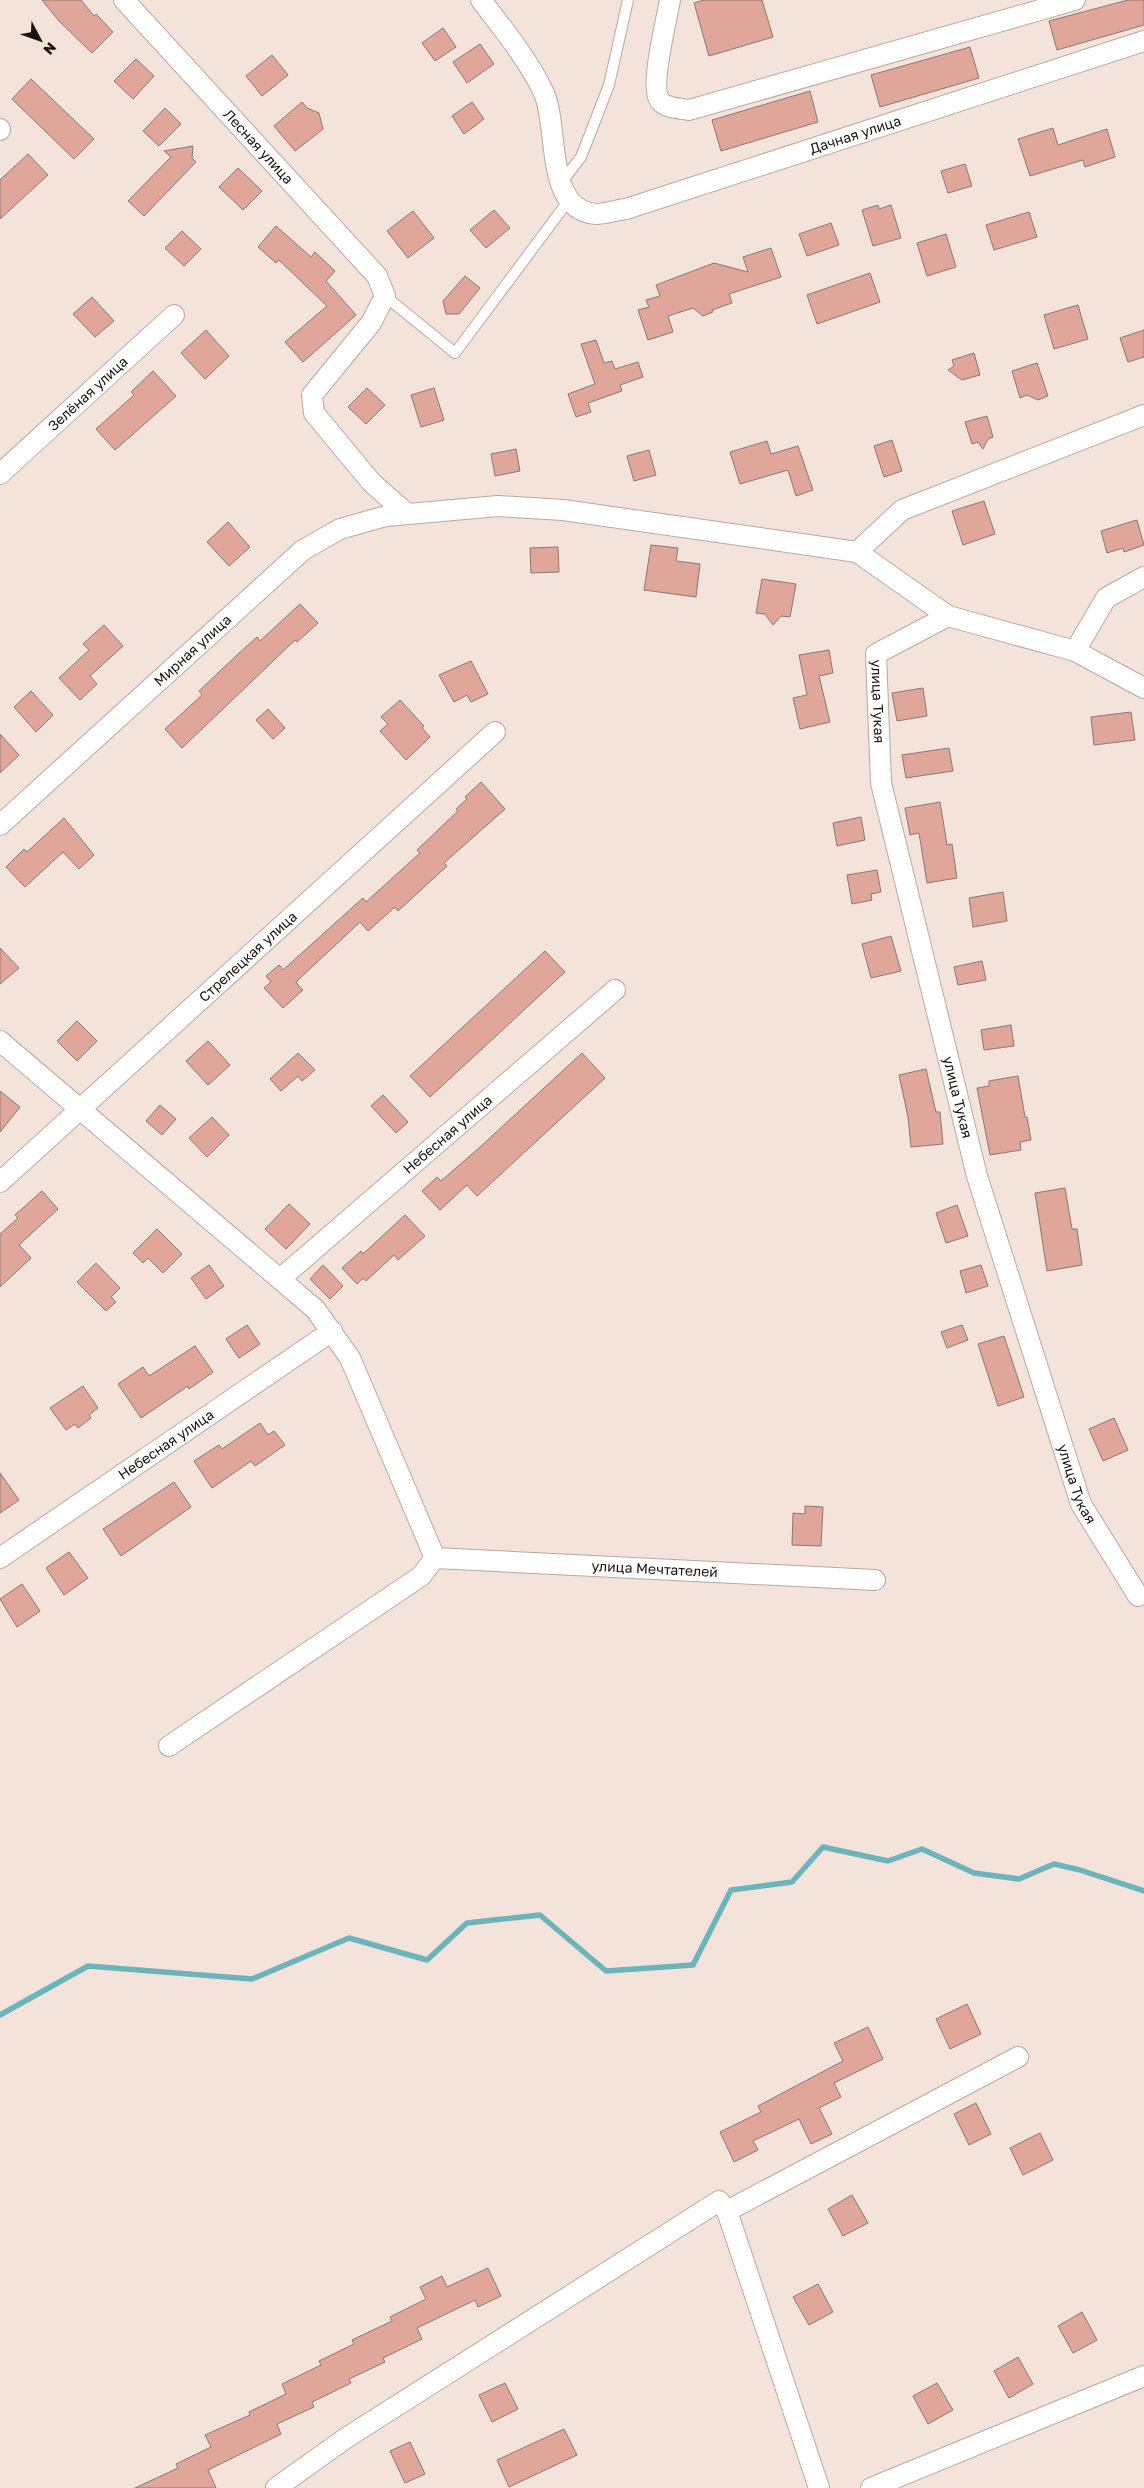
<svg xmlns="http://www.w3.org/2000/svg" width="1144" height="2488" font-family="'Golos Text',sans-serif">
<style>
.lines{fill:none;stroke-linecap:round;stroke-linejoin:round}
.stream{stroke:#6cb4bc;stroke-width:5.5}
.building{fill:#e1a69a;stroke:#887774}
.lane-casing{stroke:#b8a9a0;stroke-width:12}
.street-casing{stroke:#b8a9a0;stroke-width:22}
.lane{stroke:#fff;stroke-width:10}
.street{stroke:#fff;stroke-width:20}
.labels{text-anchor:middle;stroke-width:5;stroke-linejoin:round;paint-order:stroke}
.street-label{font-size:14px;fill:#17120f;stroke:#f4e3da}
</style>
<rect width="100%" height="100%" fill="#f4e3da"/>
<g class="lines">
<path class="stream" d="M0,2015L88,1966L252,1979L349,1938L427,1960L467,1923L540,1915L606,1971L693,1965L731,1890L792,1882L823,1847L888,1861L922,1849L974,1873L1019,1879L1054,1864L1080,1870L1144,1891"/>
</g>
<g class="building">
<path d="M42,0H81L94,16L96,14L113,32L92,53L59,21Z"/>
<path d="M704,0H762L773,37L709,56L694,3Z"/>
<path d="M1128,0H1144V25L1057,50L1049,21Z"/>
<path d="M443,28L456,47L435,61L422,43Z"/>
<path d="M480,44L494,64L467,83L453,62Z"/>
<path d="M970,47L979,78L880,107L871,75Z"/>
<path d="M272,55L288,75L262,96L246,76Z"/>
<path d="M136,59L154,76L133,99L114,81Z"/>
<path d="M31,79L94,139L74,159L12,99Z"/>
<path d="M810,91L818,122L721,151L712,120Z"/>
<path d="M302,102L307,108L319,113L323,129L295,151L274,126Z"/>
<path d="M472,102L484,119L464,134L452,116Z"/>
<path d="M165,108L181,124L159,146L143,131Z"/>
<path d="M1053,128L1058,145L1107,129L1115,157L1085,167L1083,160L1030,176L1018,139Z"/>
<path d="M193,146L192,158L196,162L144,216L128,201L171,157L164,151Z"/>
<path d="M28,154L48,175L0,219V180Z"/>
<path d="M965,164L972,186L948,193L941,171Z"/>
<path d="M238,168L262,191L243,210L219,187Z"/>
<path d="M878,205L879,209L891,205L901,238L873,246L862,210Z"/>
<path d="M494,210L510,228L486,248L470,230Z"/>
<path d="M413,211L434,238L408,258L387,231Z"/>
<path d="M1029,212L1037,237L994,250L986,225Z"/>
<path d="M831,223L839,245L807,256L799,234Z"/>
<path d="M276,226L311,257L315,252L335,271L326,281L356,315L303,362L285,342L327,306L279,260L276,263L258,247Z"/>
<path d="M182,231L201,249L184,266L165,248Z"/>
<path d="M946,234L956,267L927,276L917,243Z"/>
<path d="M771,248L781,277L729,294L732,303L712,310L713,312L703,316L693,308L668,316L673,332L648,340L638,310L649,307L646,300L660,296L656,285L714,263L748,272L743,257Z"/>
<path d="M870,273L880,302L817,324L807,295Z"/>
<path d="M465,276L480,288L459,314H446L443,301Z"/>
<path d="M92,297L114,321L95,337L73,314Z"/>
<path d="M1078,305L1088,339L1054,349L1044,315Z"/>
<path d="M206,330L229,356L205,379L181,353Z"/>
<path d="M1144,330V357L1128,362L1120,338Z"/>
<path d="M596,340L604,363L612,361L615,369L638,362L643,377L620,385L622,391L588,403L591,412L576,417L568,394L595,384L581,344Z"/>
<path d="M974,353L980,375L962,380L948,370L954,366L952,360Z"/>
<path d="M1037,363L1048,396L1038,400L1027,395L1020,398L1012,371Z"/>
<path d="M153,371L176,396L115,450L96,429L134,395L131,392Z"/>
<path d="M367,388L385,405L366,424L348,407Z"/>
<path d="M434,388L444,420L421,427L411,395Z"/>
<path d="M987,416L993,437L988,439L983,449L978,442L972,444L965,422Z"/>
<path d="M892,440L902,471L884,477L874,446Z"/>
<path d="M767,441L771,454L798,446L813,490L796,496L788,470L740,484L730,452Z"/>
<path d="M516,449L520,471L495,476L491,454Z"/>
<path d="M649,450L656,475L634,481L627,456Z"/>
<path d="M984,501L995,534L963,545L952,511Z"/>
<path d="M1137,520L1144,545L1124,552L1123,548L1107,553L1101,531Z"/>
<path d="M228,522L250,547L229,566L207,542Z"/>
<path d="M651,545L678,548L676,561L700,564L696,597L644,590Z"/>
<path d="M558,547L559,572L531,573L530,548Z"/>
<path d="M762,579L796,584L790,617L781,616L773,625L765,614L756,613Z"/>
<path d="M300,604L318,623L297,642L295,640L182,748L165,729L202,695L199,691L237,655L257,637L260,641Z"/>
<path d="M104,625L123,646L90,676L97,684L80,700L59,678L89,650L83,644Z"/>
<path d="M829,650L833,673L819,676L830,722L800,729L793,698L807,695L799,655Z"/>
<path d="M471,661L488,694L471,702L467,695L454,702L439,675Z"/>
<path d="M923,688L927,716L897,721L892,693Z"/>
<path d="M31,691L53,715L36,732L14,707Z"/>
<path d="M400,700L424,726L422,728L430,737L406,760L380,731L388,724L381,717Z"/>
<path d="M268,709L285,728L273,739L256,720Z"/>
<path d="M1131,712L1135,740L1094,745L1091,717Z"/>
<path d="M0,734L19,755L0,773Z"/>
<path d="M949,748L953,771L906,778L902,755Z"/>
<path d="M481,782L505,809L444,863L447,866L398,911L395,907L368,931L360,922L298,980L296,983L303,990L283,1008L264,988L271,982L266,976L279,965L283,970L363,898L366,902L420,853L417,850L458,811L456,809L467,799L465,797Z"/>
<path d="M940,802L947,845L952,844L957,878L927,883L919,833L910,835L905,808Z"/>
<path d="M861,817L865,840L837,846L833,823Z"/>
<path d="M64,818L94,855L79,869L63,852L25,887L6,867L24,849L27,852Z"/>
<path d="M877,870L881,892L871,894L872,900L852,904L847,875Z"/>
<path d="M1003,892L1007,921L973,927L969,898Z"/>
<path d="M891,936L901,971L871,978L862,944Z"/>
<path d="M0,948L19,968L0,984Z"/>
<path d="M545,951L565,972L430,1097L410,1076Z"/>
<path d="M982,961L986,980L958,985L954,967Z"/>
<path d="M77,1021L97,1041L77,1061L57,1041Z"/>
<path d="M1011,1025L1014,1046L984,1050L981,1030Z"/>
<path d="M208,1041L230,1065L208,1085L186,1061Z"/>
<path d="M298,1053L315,1070L302,1081L298,1076L281,1091L270,1079Z"/>
<path d="M582,1053L605,1078L477,1196L467,1185L440,1210L422,1191L437,1177L441,1181L479,1148Z"/>
<path d="M926,1069L936,1112H940L943,1144L911,1147L908,1117L899,1075Z"/>
<path d="M1018,1076L1025,1117H1027L1031,1140L1020,1142L1021,1150L990,1155L977,1088L989,1086V1081Z"/>
<path d="M0,1091L20,1107L0,1132Z"/>
<path d="M383,1095L408,1122L396,1133L371,1106Z"/>
<path d="M160,1105L176,1119L162,1135L146,1121Z"/>
<path d="M212,1117L229,1135L207,1157L189,1138Z"/>
<path d="M1065,1188L1072,1229H1077L1082,1265L1047,1271L1035,1193Z"/>
<path d="M42,1191L58,1209L19,1245L31,1258L0,1287V1234L18,1218L15,1215Z"/>
<path d="M289,1204L310,1224L286,1249L265,1229Z"/>
<path d="M957,1205L968,1236L946,1243L936,1213Z"/>
<path d="M405,1215L425,1236L398,1260L394,1255L366,1281L363,1278L357,1284L342,1268L361,1251L363,1254Z"/>
<path d="M157,1229L182,1254L163,1273L148,1258L143,1263L133,1253Z"/>
<path d="M96,1263L120,1288L111,1297L116,1302L106,1311L77,1282Z"/>
<path d="M209,1265L224,1286L206,1299L191,1278Z"/>
<path d="M323,1265L343,1286L330,1299L310,1279Z"/>
<path d="M981,1265L988,1286L966,1293L960,1271Z"/>
<path d="M247,1325L260,1344L239,1358L226,1339Z"/>
<path d="M962,1325L968,1340L947,1348L941,1332Z"/>
<path d="M1004,1336L1024,1397L998,1406L978,1344Z"/>
<path d="M195,1346L213,1372L189,1389L188,1386L141,1418L118,1384L143,1367L149,1376Z"/>
<path d="M83,1386L98,1408L89,1415L91,1418L78,1428L75,1424L66,1430L50,1408Z"/>
<path d="M1114,1418L1128,1450L1103,1461L1089,1429Z"/>
<path d="M260,1423L268,1435L274,1431L285,1445L255,1466L251,1461L212,1488L194,1461L219,1445L222,1449Z"/>
<path d="M0,1473L19,1500L0,1513Z"/>
<path d="M174,1482L191,1507L121,1556L103,1529Z"/>
<path d="M805,1506L823,1507L821,1546L792,1545L793,1513L805,1514Z"/>
<path d="M69,1552L88,1578L64,1595L46,1568Z"/>
<path d="M22,1584L40,1611L17,1627L0,1599Z"/>
<path d="M967,2004L981,2034L950,2049L936,2019Z"/>
<path d="M868,2027L883,2059L834,2083L841,2097L819,2108L832,2134L811,2144L799,2119L753,2141L758,2150L734,2162L720,2132L761,2112L758,2106L843,2061L834,2043Z"/>
<path d="M976,2103L991,2134L969,2145L954,2114Z"/>
<path d="M1040,2133L1053,2160L1023,2175L1010,2148Z"/>
<path d="M852,2195L868,2223L843,2236L828,2209Z"/>
<path d="M488,2268L501,2296L478,2307L475,2300L417,2328L422,2339L383,2358L385,2362L349,2379L351,2383L312,2402L314,2407L277,2424L281,2434L208,2470L216,2488H135L178,2468L176,2464L211,2447L205,2435L250,2415L249,2412L286,2394L282,2384L321,2365L319,2361L354,2344L352,2340L392,2321L390,2317L426,2299L420,2287L442,2276L447,2287Z"/>
<path d="M818,2284L833,2312L809,2325L793,2297Z"/>
<path d="M1082,2312L1097,2340L1073,2353L1058,2326Z"/>
<path d="M1018,2357L1033,2384L1009,2398L994,2371Z"/>
<path d="M505,2383L518,2409L492,2422L479,2395Z"/>
<path d="M937,2383L953,2410L928,2424L913,2396Z"/>
<path d="M564,2429L577,2455L509,2487L497,2460Z"/>
<path d="M410,2442L425,2474L405,2483L390,2451Z"/>
</g>
<g class="lines">
<defs>
<g id="lane">
<path d="M561,183L581,157L609,85L628,0"/>
<path d="M385,296L455,353L569,200"/>
</g>
<g id="street">
<path id="s1" d="M124,0L377,276L385,296L371,323L312,395L314,413L372,483L405,512"/>
<path id="s2" d="M481,0C503,29 527,58 543,91C560,125 543,210 596,214C605,214 617,210 626,209L1144,41"/>
<path d="M670,0C667,19 649,87 660,101C667,109 680,108 689,110L1075,0"/>
<path d="M0,130V129"/>
<path id="s3" d="M0,474L174,315"/>
<path d="M857,552L902,510L1144,415"/>
<path id="s4" d="M948,616L876,654L881,783L977,1176L1081,1504L1138,1596"/>
<path d="M1075,651L1106,598L1144,577"/>
<path id="s5" d="M0,825L303,550L340,529L386,516L498,506L563,510L857,552L948,616L1075,651L1144,688"/>
<path d="M0,1041L315,1309L350,1358L435,1558"/>
<path id="s6" d="M0,1182L495,732"/>
<path id="s7" d="M281,1278L615,990"/>
<path id="s8" d="M0,1558L332,1331"/>
<path id="s9" d="M435,1558L875,1580"/>
<path d="M169,1746L421,1576L435,1558"/>
<path d="M276,2488L346,2438L719,2201L727,2211"/>
<path d="M819,2488L727,2211L1018,2057"/>
<path d="M871,2488L1144,2376"/>
</g>
</defs>
<use href="#lane" class="lane-casing"/>
<use href="#street" class="street-casing"/>
<use href="#lane" class="lane"/>
<use href="#street" class="street"/>
</g>
<g class="labels">
<g class="street-label">
<text dy="5" stroke="none"><textPath href="#s2" startOffset="526">Дачная улица</textPath></text>
<text dy="5" stroke="none"><textPath href="#s1" startOffset="199">Лесная улица</textPath></text>
<text dy="5" stroke="none"><textPath href="#s3" startOffset="119">Зелёная улица</textPath></text>
<text dy="5" stroke="none"><textPath href="#s5" startOffset="260">Мирная улица</textPath></text>
<text dy="5" stroke="none"><textPath href="#s4" startOffset="129">улица Тукая</textPath></text>
<text dy="5" stroke="none"><textPath href="#s6" startOffset="335">Стрелецкая улица</textPath></text>
<text dy="5" stroke="none"><textPath href="#s4" startOffset="534">улица Тукая</textPath></text>
<text dy="5" stroke="none"><textPath href="#s7" startOffset="220">Небесная улица</textPath></text>
<text dy="5" stroke="none"><textPath href="#s8" startOffset="201">Небесная улица</textPath></text>
<text dy="5" stroke="none"><textPath href="#s4" startOffset="939">улица Тукая</textPath></text>
<text dy="5" stroke="none"><textPath href="#s9" startOffset="220">улица Мечтателей</textPath></text>
</g>
</g>
<g transform="translate(40 40) rotate(131)" stroke="#f4e3da" stroke-width="4" paint-order="stroke">
<path d="M0-4L9 19L0 12L-9 19Z" fill="#17120f"/>
<text y="-8" font-size="14" font-weight="bold" text-anchor="middle" fill="#17120f">N</text>
</g>
</svg>
